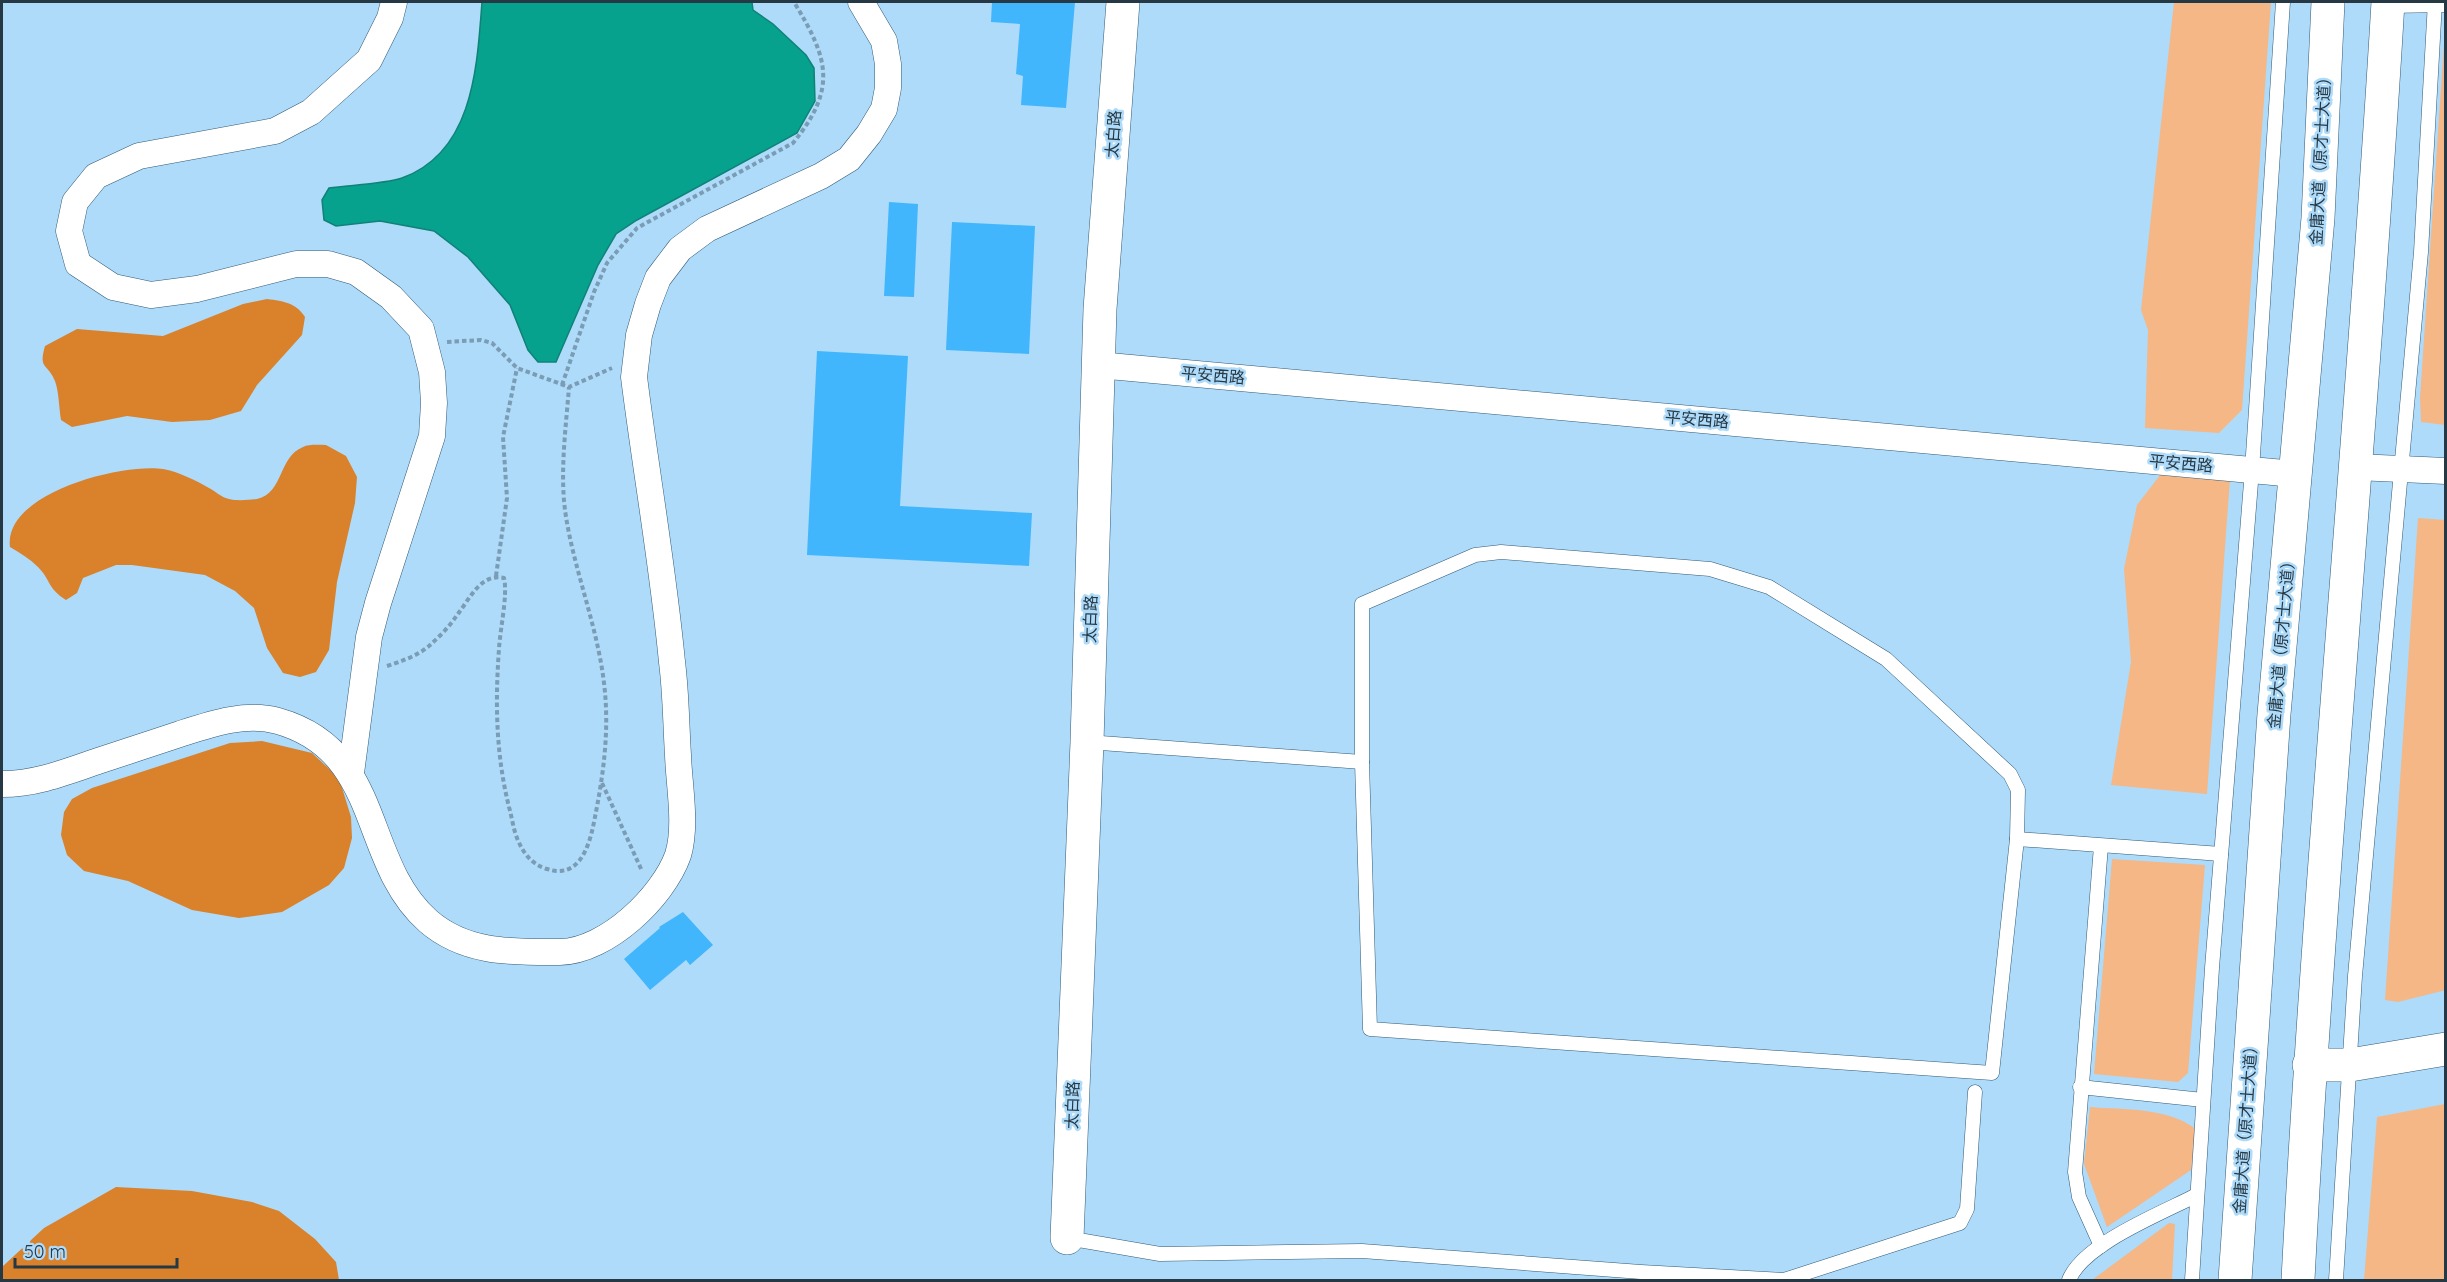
<svg xmlns="http://www.w3.org/2000/svg" width="2447" height="1282" font-family="Quicksand,'Noto Sans SC',sans-serif">
<style>
.green{fill:#f5b786}
.forest{fill:#d9812b}
.water{fill:#06a28d;stroke:#108277;stroke-width:1.5}
.building{fill:#41b6fc}
.lines{fill:none;stroke-linecap:round;stroke-linejoin:round}
.lane-casing{stroke:#315a76;stroke-width:15}
.street-casing{stroke:#315a76;stroke-width:27}
.secondary-casing{stroke:#315a76;stroke-width:34}
.primary-casing{stroke:#315a76;stroke-width:34}
.path{stroke:#7a9cb4;stroke-width:4;stroke-dasharray:4.5 3;stroke-linecap:butt}
.lane{stroke:#fff;stroke-width:14}
.street{stroke:#fff;stroke-width:26}
.secondary{stroke:#fff;stroke-width:33}
.primary{stroke:#fff;stroke-width:33}
.labels{text-anchor:middle;stroke-width:5;stroke-linejoin:round;paint-order:stroke}
.street-label{font-size:16px;fill:#263844;stroke:#aedbfa}
</style>
<rect width="100%" height="100%" fill="#aedbfa"/>
<g class="green">
<path d="M2174,2H2271L2242,410L2219,433L2145,428L2148,330L2141,310Z"/>
<path d="M2445,29V425L2421,422L2420,398Z"/>
<path d="M2164,470L2230,479L2207,794L2111,785L2131,662L2124,569L2137,505Z"/>
<path d="M2418,518L2445,520L2446,990L2398,1002L2385,1000Z"/>
<path d="M2112,859L2205,865L2188,1073L2178,1082L2094,1074Z"/>
<path d="M2445,1104V1280H2364L2377,1117Z"/>
<path d="M2090,1107C2126,1110 2166,1107 2196,1129L2191,1170L2107,1227L2084,1164Z"/>
<path d="M2169,1223L2175,1224L2172,1280H2092Z"/>
</g>
<g class="forest">
<path d="M267,299C284,301 296,303 305,317L302,335L257,385L241,411L210,420L172,422L127,416L72,427L61,420C59,408 59,392 55,381C48,363 38,370 45,346L77,329L163,336L243,304Z"/>
<path d="M326,445L346,456L357,477L355,503L337,582L329,650L316,672L300,677L283,673L267,648L254,608L235,591L205,575L132,565H116L83,578L77,593L66,600C47,588 51,580 38,567C30,559 20,553 10,547C3,493 122,463 163,469C179,472 195,480 209,488C215,491 222,498 229,499C236,501 249,500 257,499C284,493 278,457 303,447C309,444 319,445 326,445Z"/>
<path d="M262,741L312,753L339,778L351,817L352,838L344,868L329,885L282,912L239,918L192,910L128,881L84,871L67,855L61,835L64,812L72,799L92,788L230,743Z"/>
<path d="M116,1187L192,1191L252,1202L279,1211L315,1239L336,1262L339,1280H2V1267L44,1228Z"/>
</g>
<path class="water" d="M482,2H752L753,10L773,24L806,55L814,68L815,101L797,133L637,220L616,234L598,265L556,362H538L528,350L510,305L468,257L434,231L380,221L336,226L324,220L322,200L329,188C350,185 384,184 402,178C474,152 477,66 482,2Z"/>
<g class="building">
<path d="M992,2H1075L1066,108L1021,105L1023,76L1016,74L1020,24L991,22Z"/>
<path d="M889,202L918,204L914,297L884,296Z"/>
<path d="M952,222L1035,226L1029,354L946,350Z"/>
<path d="M817,351L908,356L900,506L1032,513L1029,566L807,555Z"/>
<path d="M683,912L713,945L690,965L686,960L650,990L624,959L660,928L659,927Z"/>
</g>
<g class="lines">
<defs>
<g id="lane">
<path d="M2388,6L2446,5"/>
<path d="M1501,552L1710,569L1769,587L1886,659L2010,774L2018,790L2017,839L1992,1073L1370,1029L1362,762V604L1475,555Z"/>
<path d="M1087,742L1362,762"/>
<path d="M2017,839L2221,854"/>
<path d="M2080,1087L2203,1100"/>
<path d="M1067,1238L1160,1254L1362,1251L1641,1272L1784,1280L1960,1223L1967,1209L1975,1092"/>
<path d="M2101,1246L2079,1197L2075,1172L2101,846"/>
<path d="M2069,1280C2083,1244 2162,1213 2197,1195"/>
<path d="M2192,1280L2212,968L2252,470L2283,2"/>
<path d="M2336,1280L2355,976L2421,252L2435,2"/>
</g>
<g id="street">
<path d="M1098,365L2295,474"/>
<path d="M2356,467L2446,471"/>
<path d="M351,773L369,637L378,603L432,436L434,403L432,372L421,329L391,297L356,272L328,264H296L197,289L151,295L113,287L78,264L69,231L75,202L96,176L139,156L275,131L311,112L369,60L390,18L394,2"/>
<path d="M2,784C36,784 66,772 98,761C125,752 153,743 180,734C211,724 246,712 278,721C384,751 360,861 428,921C466,954 513,952 560,952C607,951 663,897 678,855C687,825 679,786 678,755C676,724 676,693 672,662C663,567 646,472 634,377L639,335L648,304L658,278L680,249L707,229L821,176L849,159L869,134L884,109L888,88V64L884,41L861,2"/>
</g>
<g id="secondary">
<path d="M2309,1065H2350L2446,1049"/>
<path d="M1067,1238L1087,742L1100,309L1123,2"/>
</g>
<g id="primary">
<path d="M2235,1280L2274,714L2318,218L2328,2"/>
<path d="M2298,1280C2320,854 2363,428 2388,2"/>
</g>
</defs>
<use href="#lane" class="lane-casing"/>
<use href="#street" class="street-casing"/>
<use href="#secondary" class="secondary-casing"/>
<use href="#primary" class="primary-casing"/>
<g class="path">
<path d="M447,342L481,340L492,343L517,368L569,387L612,368"/>
<path d="M562,385L594,292L607,263L637,228L793,143C838,88 828,58 794,2"/>
<path d="M496,576L507,498L503,437L517,368"/>
<path d="M387,666C402,661 417,656 429,646C439,637 450,626 457,615C470,599 480,573 504,578C508,595 500,629 499,649C495,703 496,755 509,807C512,817 513,828 517,838C523,853 531,864 547,869C578,879 588,849 593,827C603,778 610,732 604,683C597,624 573,568 565,510C560,471 566,426 569,387"/>
<path d="M602,783L642,871"/>
</g>
<use href="#lane" class="lane"/>
<use href="#street" class="street"/>
<use href="#secondary" class="secondary"/>
<use href="#primary" class="primary"/>
</g>
<g class="labels">
<g class="street-label">
<text transform="translate(1113 134) rotate(-86)" y="6">太白路</text>
<text transform="translate(2320 157) rotate(-87)" y="6">金庸大道（原才士大道）</text>
<text transform="translate(1213 375) rotate(5)" y="6">平安西路</text>
<text transform="translate(1697 419) rotate(5)" y="6">平安西路</text>
<text transform="translate(2181 463) rotate(5)" y="6">平安西路</text>
<text transform="translate(1090 619) rotate(-88)" y="6">太白路</text>
<text transform="translate(2281 641) rotate(-85)" y="6">金庸大道（原才士大道）</text>
<text transform="translate(1072 1105) rotate(-88)" y="6">太白路</text>
<text transform="translate(2245 1126) rotate(-86)" y="6">金庸大道（原才士大道）</text>
</g>
</g>
<rect width="2447" height="1282" fill="none" stroke="#263844" stroke-width="6"/>
<path d="M15 1258v9h162v-9" fill="none" stroke="#263844" stroke-width="3"/>
<text x="24" y="1258" font-size="18" fill="#263844" stroke="#aedbfa" stroke-width="4.5" paint-order="stroke">50 m</text>
</svg>
